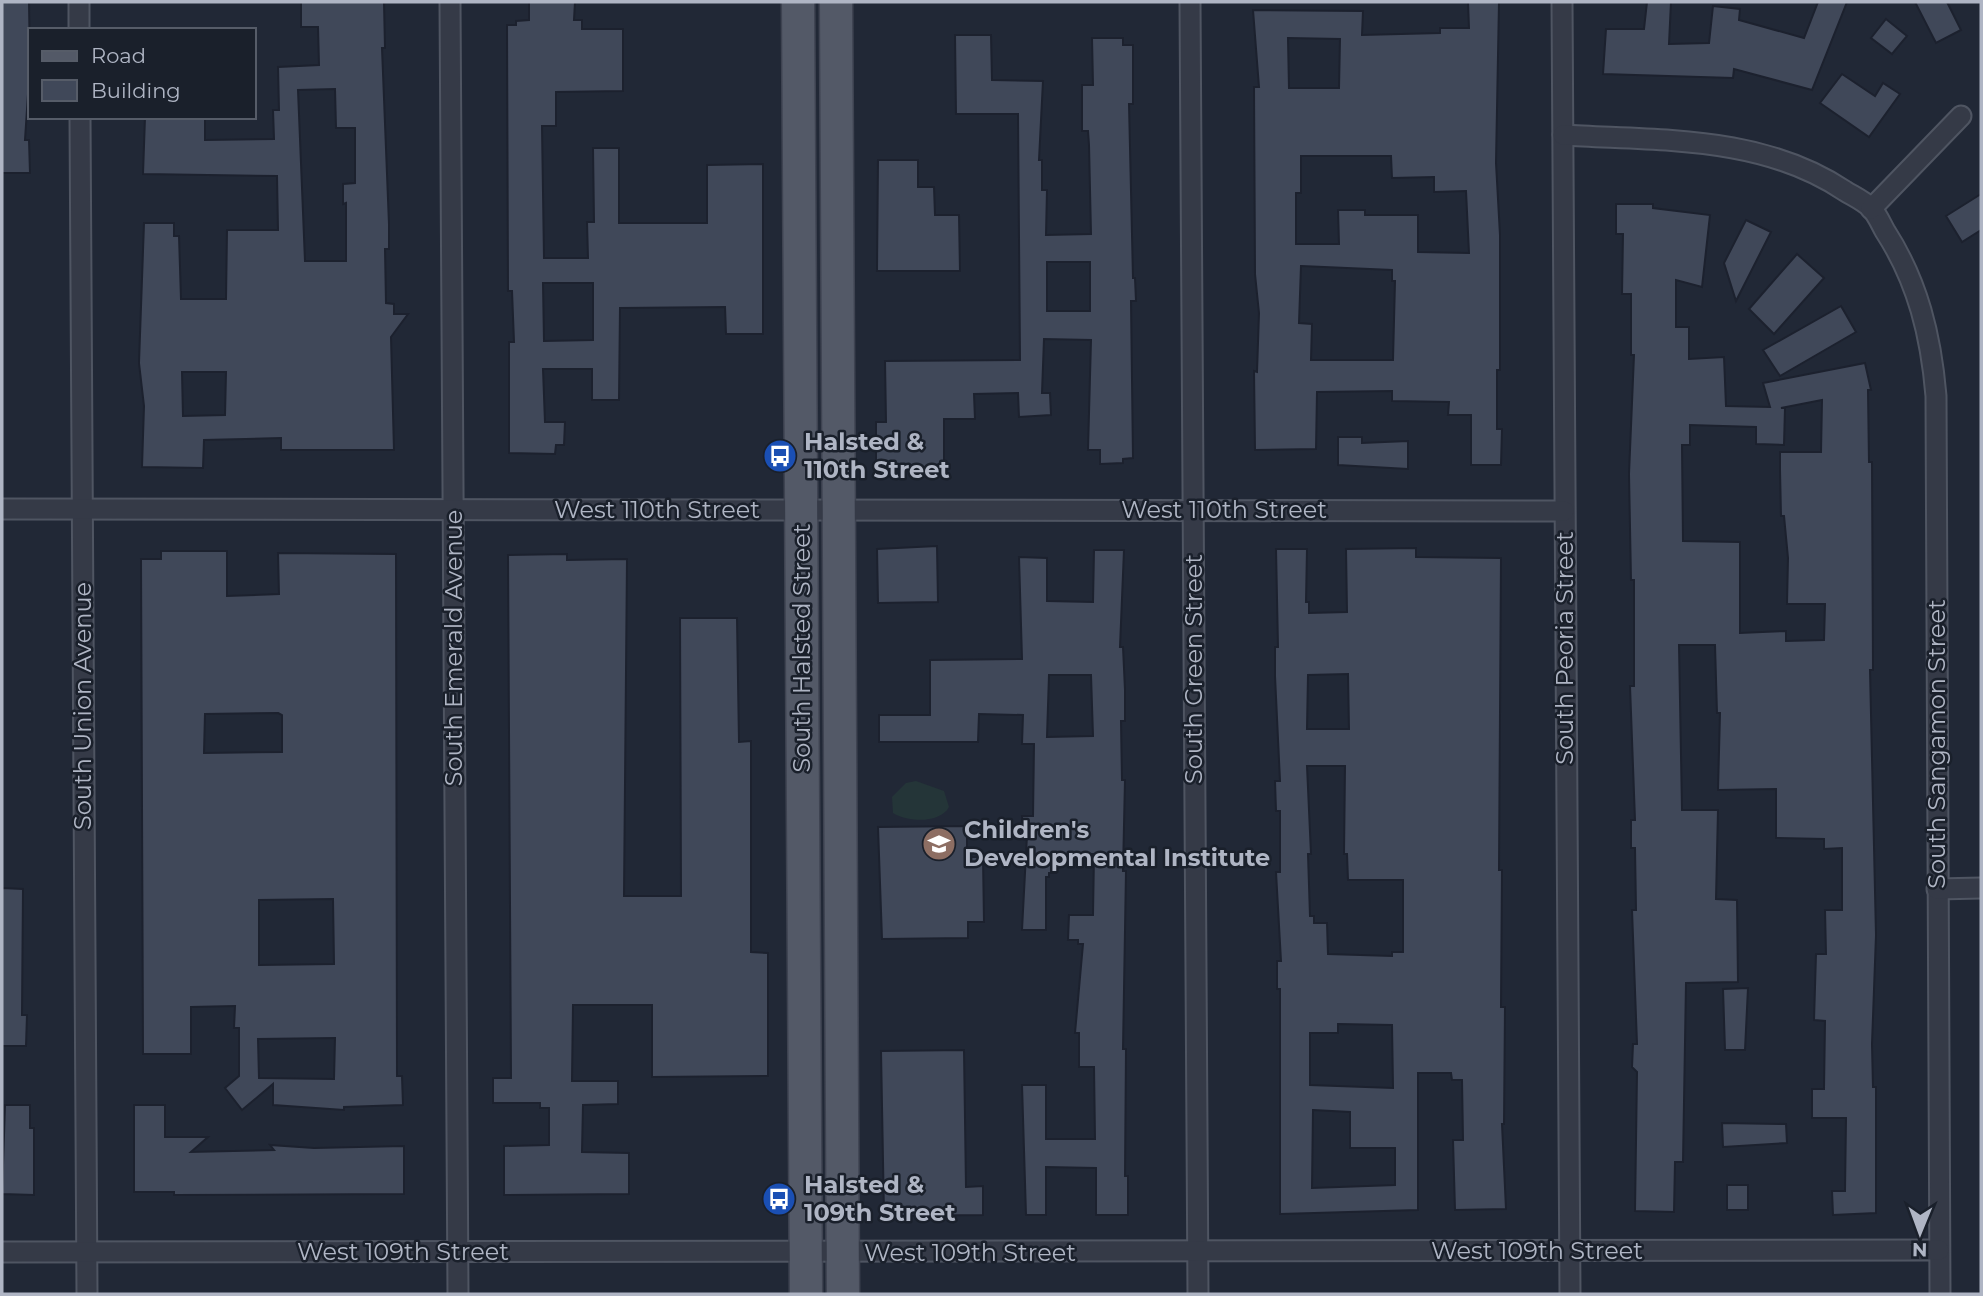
<svg xmlns="http://www.w3.org/2000/svg" width="1983" height="1296" font-family="Montserrat,sans-serif">
<style>
.green{fill:#243538}
.building{fill:#404859;stroke:#1c212e;stroke-width:2;fill-rule:evenodd}
.lines{fill:none;stroke-linecap:round;stroke-linejoin:round}
.street-casing{stroke:#4f5562;stroke-width:23}
.primary-casing{stroke:#3e4351;stroke-width:35}
.street{stroke:#353a47;stroke-width:19}
.primary{stroke:#535967;stroke-width:32}
.labels{text-anchor:middle;stroke-width:5;stroke-linejoin:round;paint-order:stroke}
.poi-label{font-size:24px;font-weight:bold;fill:#afb5c4;stroke:#1a202b;text-anchor:start}
.street-label{font-size:24px;fill:#afb5c4;stroke:#1a202b}
</style>
<rect width="100%" height="100%" fill="#212836"/>
<path class="green" d="M916,781L944,791L949,807C940,824 907,822 893,813L892,797L906,783Z"/>
<g class="building">
<path d="M2,2H29L30,64L25,140H29L30,173H2Z"/>
<path d="M301,2H384L385,48H382L389,224V249H385L386,303L394,304V314H408L391,337L394,450H281V438L204,440L203,468L142,467L144,406L139,363L144,223H174V236H179L181,299H226L227,230H278L277,176L143,174L145,117H205V140L274,139L273,110H279L278,67L319,65L318,27H301ZM335,89L336,128H355V183L343,184V204L346,203V261H305L298,90ZM182,372H226L225,415L183,416Z"/>
<path d="M529,2H575L574,20H582V29H623V91L556,92V126H542L544,258H588L587,222H594L593,148H619V223H707V165L763,164V334H726L725,307L620,308L619,400H592V369H543L545,422H565L564,445H556L555,454L509,453V342H514L512,291H508L507,25H516V21L529,20ZM543,283H593V340L544,341Z"/>
<path d="M1468,2H1499L1496,163L1500,235V370H1497V429H1502L1501,465H1471V415H1448L1449,402L1392,401V391L1317,392L1316,449L1255,450L1254,371L1257,372L1259,313L1255,274L1254,87H1259L1253,10L1363,11L1362,35L1440,33V28H1469ZM1288,38L1340,39L1339,88H1289ZM1301,156H1391L1392,178L1434,177V192L1466,191L1469,253L1418,252V215H1365V210H1338L1339,244H1296V193H1301ZM1301,266L1392,270V281H1395L1393,360H1311L1312,324L1299,323Z"/>
<path d="M1647,2H1671L1669,44L1709,43L1713,6L1740,9L1739,20L1804,38L1818,2H1847L1812,90L1734,69L1733,78L1603,74L1606,29H1644Z"/>
<path d="M1915,2H1947L1961,30L1936,43Z"/>
<path d="M1886,19L1907,36L1892,54L1871,38Z"/>
<path d="M955,35H991L992,80L1043,81L1039,160H1042V190H1047L1046,235L1091,234L1089,145L1088,131H1082V85H1093L1092,38H1123V45H1133V104H1129L1133,278H1135L1136,301H1131L1133,458L1123,459V463L1100,464V450H1088L1091,340L1044,339L1042,393H1050L1051,415L1019,417L1018,393L974,394L975,419H944V471H896V475H876V422H886L885,361L1020,360L1018,114H956ZM1047,262H1090V311H1047Z"/>
<path d="M1842,74L1875,96L1883,83L1900,94L1869,137L1820,103Z"/>
<path d="M878,160H918V187H934L935,215H959L960,271H877Z"/>
<path d="M1981,194V230L1962,242L1946,216Z"/>
<path d="M1616,204H1653V208L1710,215L1702,287L1676,280V327H1689V359L1724,357L1726,406L1770,407L1763,383L1865,363L1871,390H1868L1869,462H1872L1873,670H1870L1876,935L1872,1044L1873,1087H1876V1213L1833,1215L1832,1191H1845L1846,1118H1812V1089H1824L1825,1021L1814,1020L1816,954H1826L1825,910H1842V848L1824,849V839L1776,838V789L1718,790L1720,713H1717L1715,645H1679L1682,810H1718L1716,899L1737,900L1738,982L1686,983L1683,1162H1675L1674,1212L1635,1211L1637,1072L1632,1067L1633,1044H1637L1632,910H1636L1635,848H1631V820H1635L1630,686H1634V580H1631L1629,474L1634,355H1631V294H1622L1623,234H1616ZM1822,400L1821,452H1780V470L1781,516H1784L1788,558L1787,604H1825L1824,640L1786,641V631L1740,633V542L1683,541L1682,445H1690V425L1756,427V444L1784,445L1785,408H1781Z"/>
<path d="M1746,220L1771,232L1736,301L1724,263Z"/>
<path d="M1797,254L1824,278L1774,334L1749,309Z"/>
<path d="M1841,306L1856,332L1780,376L1763,350Z"/>
<path d="M1338,437H1362V443L1408,441V469L1338,465Z"/>
<path d="M937,546L938,602L878,603L877,549Z"/>
<path d="M1416,548V557L1501,558L1499,870H1502L1501,1007H1505L1504,1124H1502L1506,1209L1455,1210L1453,1140H1463L1462,1080H1452L1451,1073H1418V1210L1280,1214V989H1277V961H1281L1276,872H1280V811H1276L1275,781H1280L1275,676V647H1278L1276,549H1307L1306,602H1309V613L1347,612L1346,549ZM1348,674L1349,729H1307L1308,675ZM1307,766H1345L1344,854H1347L1348,880H1403V952H1392V956L1328,954L1327,923H1314V916H1310L1308,854H1311ZM1338,1024L1392,1025L1393,1088L1310,1085V1033H1338ZM1313,1110L1350,1112V1148H1395V1185L1312,1188Z"/>
<path d="M1094,550H1124L1120,647H1123L1125,690V721H1121L1122,780H1125L1123,871H1126L1123,1049H1126L1125,1176H1128V1215H1096V1168L1046,1167V1215H1026L1022,1085H1046V1139H1095L1094,1067H1079V1033H1075L1083,944H1078V940H1068L1069,915H1093L1094,854L1056,855V873H1049V877H1046V930H1022L1027,835H1023L1022,816H1033L1034,744H1022L1023,715L979,714L978,742H879V715H930V660L1022,659L1019,557L1047,558V601L1093,602ZM1049,675H1091L1093,736L1047,737Z"/>
<path d="M161,551H227V596L279,594L278,553L396,554L397,1076H402L403,1105L344,1107V1110L273,1105V1084L242,1110L225,1088L239,1076V1028H234L235,1006L191,1007V1054H143L141,559H161ZM278,713L282,715V752L204,753L205,714ZM333,899L334,964L259,965V900ZM335,1038L334,1079L259,1078L258,1039Z"/>
<path d="M567,554V560L627,559L624,896H681L680,618H737L739,742L751,741V952L768,953V1076L652,1077V1005H573L572,1081H618V1104L583,1105L582,1152L629,1153V1194L504,1195V1146L549,1145V1108H540V1103H493V1078H511L508,555Z"/>
<path d="M967,826V857H983L984,922H968V938L882,939L878,827Z"/>
<path d="M2,888L23,889L22,1015H27L26,1046H2Z"/>
<path d="M1748,988L1745,1050H1725L1723,989Z"/>
<path d="M964,1050L966,1187L983,1186V1215L884,1216L881,1051Z"/>
<path d="M5,1105H30V1128H34V1195L2,1194Z"/>
<path d="M134,1105H165V1137H208L191,1152L274,1150L270,1145L314,1148L404,1146V1194L174,1195V1192H134Z"/>
<path d="M1722,1123L1786,1124L1787,1143L1723,1147Z"/>
<rect x="1727" y="1185" width="21" height="25"/>
</g>
<g class="lines">
<defs>
<g id="street">
<path d="M79,2V30"/>
<path d="M450,2L458,1294"/>
<path d="M1190,2L1198,1294"/>
<path d="M1562,2L1570,1294"/>
<path d="M80,117L87,1294"/>
<path d="M1563,135C1659,141 1762,135 1845,191C1853,196 1864,201 1871,208C1877,214 1881,224 1885,231C1918,282 1931,336 1936,396L1940,1294"/>
<path d="M1871,209L1961,116"/>
<path d="M2,509L1564,511"/>
<path d="M1937,889L1981,888"/>
<path d="M2,1252L1939,1250"/>
</g>
<g id="primary">
<path d="M798,2L806,1294"/>
<path d="M836,2L843,1294"/>
</g>
</defs>
<use href="#street" class="street-casing"/>
<use href="#primary" class="primary-casing"/>
<use href="#street" class="street"/>
<use href="#primary" class="primary"/>
</g>
<defs>
<symbol id="bus-disc" viewBox="-11 -11 22 22"><circle r="9.5" fill="#1a4fb4" stroke="#1a202b"/><path d="M-5-6H5V4H4V6H2V4H-2V6H-4V4H-5ZM-3.5-4V0h7V-4ZM-3.5 1.2v1.5H-2V1.2ZM2 1.2v1.5H3.5V1.2Z" fill="#fff"/></symbol>
<symbol id="school-disc" viewBox="-11 -11 22 22"><circle r="9.5" fill="#8d6e63" stroke="#1a202b"/><path d="M0-5L7-2L0 1L-7-2ZM-4 1L0 2.5L4 1V4Q0 6-4 4Z" fill="#fff"/></symbol>
</defs>
<g fill-rule="evenodd">
<use href="#bus-disc" x="761" y="437" width="38" height="38"/>
<use href="#school-disc" x="920" y="825" width="38" height="38"/>
<use href="#bus-disc" x="760" y="1180" width="38" height="38"/>
</g>
<g class="labels">
<g class="poi-label">
<text x="804" y="450">Halsted &amp;<tspan x="804" dy="28">110th Street</tspan></text>
<text x="964" y="838">Children's<tspan x="964" dy="28">Developmental Institute</tspan></text>
<text x="804" y="1193">Halsted &amp;<tspan x="804" dy="28">109th Street</tspan></text>
</g>
<g class="street-label">
<text x="657" y="518">West 110th Street</text>
<text x="1224" y="518">West 110th Street</text>
<text transform="translate(454 648) rotate(-90)" y="8">South Emerald Avenue</text>
<text transform="translate(802 648) rotate(-90)" y="8">South Halsted Street</text>
<text transform="translate(1565 648) rotate(-90)" y="8">South Peoria Street</text>
<text transform="translate(1194 669) rotate(-90)" y="8">South Green Street</text>
<text transform="translate(83 706) rotate(-90)" y="8">South Union Avenue</text>
<text transform="translate(1937 744) rotate(-90)" y="8">South Sangamon Street</text>
<text x="1537" y="1259">West 109th Street</text>
<text x="403" y="1260">West 109th Street</text>
<text x="970" y="1261">West 109th Street</text>
</g>
</g>
<rect width="1983" height="1296" fill="none" stroke="#afb5c4" stroke-width="7"/>
<rect x="28" y="28" width="228" height="91" fill="#1a202b" stroke="#565c68" stroke-width="2"/>
<rect x="42" y="51" width="35" height="10" fill="#535967" stroke="#565c68" stroke-width="2"/>
<text x="91" y="63" font-size="21" fill="#afb5c4">Road</text>
<rect x="42" y="80" width="35" height="21" fill="#404859" stroke="#565c68" stroke-width="2"/>
<text x="91" y="98" font-size="21" fill="#afb5c4">Building</text>
<g transform="translate(1920 1233) rotate(181)" stroke="#1a202b" stroke-width="5" paint-order="stroke">
<path d="M0-5L12 26L0 18L-12 26Z" fill="#afb5c4"/>
<text y="-10" font-size="19" font-weight="bold" text-anchor="middle" fill="#afb5c4">N</text>
</g>
</svg>
